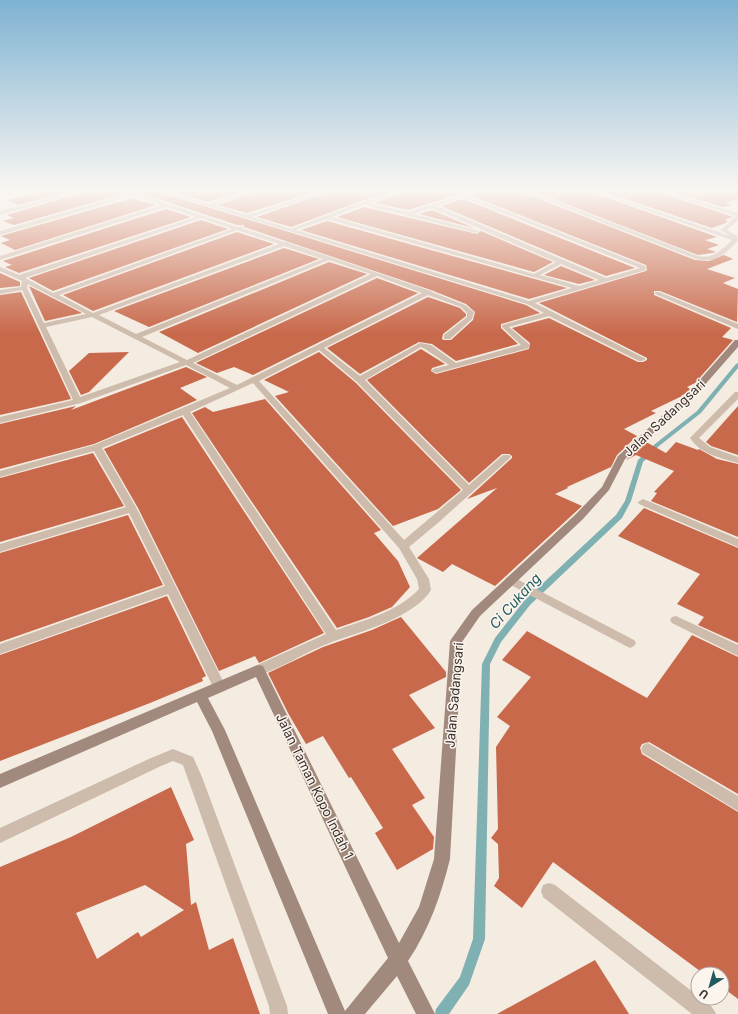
<svg xmlns="http://www.w3.org/2000/svg" width="738" height="1014" font-family="Inter,sans-serif">
<style>
.lines{fill:none;stroke-linecap:round;stroke-linejoin:round}
.stream{fill:#7fb0b2;fill-rule:evenodd}
.building{fill:#c8694b;fill-rule:evenodd}
.lane{fill:#cdbbac;fill-rule:evenodd}
.street{fill:#cdbbac;fill-rule:evenodd}
.secondary{fill:#a18a7d;fill-rule:evenodd}
.labels{text-anchor:middle;stroke-width:3;stroke-linejoin:round;paint-order:stroke}
.near-street-label{font-size:13px;fill:#3b302b;stroke:#fbf5ee}
.near-water-label{font-size:14px;font-style:italic;fill:#1f5a5e;stroke:#fbf5ee}
</style>
<rect width="100%" height="100%" fill="#f4ebe1"/>
<g class="lines">
<path class="stream" d="M738,363V368L701,413L659,446L643,462L631,501L622,518L530,605L501,642L490,664L485,939L469,985L449,1014H435L436,1009L460,977L473,939L482,664L495,638L524,601L616,515L625,501L638,460L655,444L697,411L736,364Z"/>
</g>
<g class="building">
<path d="M41,192H70L18,205L7,200Z"/>
<path d="M82,192H122L123,194L14,225L3,221L14,218L7,215L81,193Z"/>
<path d="M137,192H161L162,193L526,305L540,313L501,324V328L518,344L456,361L432,344L419,342L360,374L327,348L428,297L460,308L466,314V316L443,334L442,339L444,340H451L473,320L475,312L466,304L431,290L244,227V225H237Z"/>
<path d="M172,192H242L208,202Z"/>
<path d="M253,192H315L247,213L218,205L252,193Z"/>
<path d="M326,192H393L361,201L291,227L257,217L325,193Z"/>
<path d="M404,192H466L408,210L375,203Z"/>
<path d="M477,192H524V193L695,260L709,261L724,255L733,259L707,269L735,278L723,283L738,289L737,322L660,291H654V295L731,328L722,337L733,340L695,383L687,387L690,389L686,393L681,396H682L651,411L656,413L624,429L637,436L617,455L611,467L567,487L568,488L555,494L582,506L495,586L452,564L443,572L417,558L497,488L467,499L512,458V456L509,454H502L469,483L367,380L421,349L445,364L432,368L431,371L436,374L529,349L530,343L512,328L549,318L638,362H643L647,360V358L539,303L646,271L647,270L646,265L472,196Z"/>
<path d="M535,192H593L594,193L717,237L705,240L719,245L707,249L716,252L712,253L698,255Z"/>
<path d="M604,192H661L662,193L733,217L724,220L728,221L726,223L712,228Z"/>
<path d="M672,192H738V199L726,203L732,205L723,207Z"/>
<path d="M132,198L156,205L15,250L1,243L10,240L1,236Z"/>
<path d="M463,199L635,268L606,276L441,206Z"/>
<path d="M364,207L477,234L481,231L553,262L534,272L337,217Z"/>
<path d="M166,209L191,217L19,273L5,267L12,265L3,261Z"/>
<path d="M432,210L474,228L419,214Z"/>
<path d="M201,220L228,229L53,291L29,278Z"/>
<path d="M327,221L567,288L529,299L301,230Z"/>
<path d="M237,232L274,244L93,311L63,295Z"/>
<path d="M284,248L319,259L149,327L114,311Z"/>
<path d="M329,262L367,274L198,353L159,332Z"/>
<path d="M561,266L595,280L579,284L544,275Z"/>
<path d="M0,273L20,282V286L0,288Z"/>
<path d="M377,278L418,293L253,375L234,367L217,373L196,363Z"/>
<path d="M29,286L82,313L45,321Z"/>
<path d="M21,292L71,399L0,415V295Z"/>
<path d="M129,352L89,392L81,395L69,371L89,353Z"/>
<path d="M319,352L356,383L461,490L438,509L393,526L275,396L289,392L264,380Z"/>
<path d="M186,367L207,377L180,388L197,400L94,444L0,469V424L76,406L71,410Z"/>
<path d="M265,399L381,530L374,533L398,561L410,587L392,607L369,617L337,628L192,413L205,407L213,412Z"/>
<path d="M738,406V455L711,446L706,442Z"/>
<path d="M182,417L324,633L259,663L255,656L219,671L138,508L104,449Z"/>
<path d="M646,442L666,453L676,442L698,450L699,449L717,459L738,464V537L651,501L657,493L654,492L674,471L636,455L626,460Z"/>
<path d="M93,453L124,506L0,542V478Z"/>
<path d="M644,508L738,548V643L698,625L704,617L677,604L700,574L618,536Z"/>
<path d="M128,515L163,585L0,642V553Z"/>
<path d="M167,596L206,676L202,678L203,681L150,703L0,761V655Z"/>
<path d="M401,617L446,672V677L409,695L435,728L392,749L425,798L412,805L434,837L433,849L397,870L375,833L383,828L351,777L349,778L323,736L306,744L288,713L268,673L323,647L372,630Z"/>
<path d="M527,631L647,698L692,635L738,657V794L649,742L642,744L640,748L642,754L738,812V999L722,987V974H704L553,862L522,908L494,886L499,878L498,844L491,838L498,829L496,747L510,726L497,717L531,677L502,660Z"/>
<path d="M171,787L194,840L186,844L191,905L196,902L209,950L233,938L260,1014H0V867L71,837ZM145,885L184,910L141,937L138,932L97,959L76,913Z"/>
<path d="M595,960L629,1014H497Z"/>
</g>
<g class="lines">
<g class="lane">
<path d="M511,576L634,640L636,643L634,646L630,648L626,646L507,583L505,580L507,577Z"/>
<path d="M173,749L193,757L202,777L287,1006L288,1014H270L269,1006L183,765L173,761L161,766L0,843V828L151,758Z"/>
</g>
<g class="street">
<path d="M13,192V193L0,195V193Z"/>
<path d="M75,192H81L0,215V211Z"/>
<path d="M123,192L136,193L237,227L243,226L242,228L284,242H288L289,243L431,291L432,292L465,305L474,312L472,319L450,339H444V335L467,317V313L461,307L428,295L324,348L360,376L420,343L431,345L456,363L521,345L502,327V325L544,313L527,304L162,192H168L208,204L246,192H252L213,205L247,215L319,192H325L252,217L291,229L362,202L397,192H403L370,203L408,212L470,192H476L468,196L645,266L646,270L535,303L646,359L642,361H639L549,316L509,327L529,344V348L436,373L432,371L433,369L449,365L425,349L421,347L365,380L469,485L503,455H509L511,457L439,522L409,547L429,579L431,590C415,617 360,632 332,642C307,651 284,667 259,675L255,674L253,670L255,666L326,634L183,415L102,448L137,509L226,687L225,691L220,692L215,691L168,594L0,654V644L165,586L129,513L0,552V544L126,507L94,451L0,477V471L94,445L230,388L186,365L81,403L0,423V417L73,400L22,290L0,294V290L21,287L22,281L0,271V267L19,275L196,217L166,207L0,260V256L161,205L132,196L0,235V231L127,194ZM463,197L640,268L606,278L437,206ZM364,205L477,233L480,231L414,214L432,208L556,262L534,274L332,217ZM201,218L232,229L53,293L25,278ZM327,219L572,288L529,301L296,230ZM237,230L279,244L93,313L59,295ZM284,246L323,259L136,334L99,315ZM329,260L371,274L187,360L142,337ZM561,264L599,280L579,286L540,275ZM377,276L422,293L237,385L193,363ZM28,284L86,314L44,323L27,288ZM92,317L180,362L80,397L46,327ZM319,350L357,382L463,490L404,540L259,381ZM253,383L399,548L417,579L419,589C397,612 365,620 336,630L190,412Z"/>
<path d="M525,192H532L698,256C714,259 721,250 732,240L594,192H600L730,236L721,230L736,216L662,192H668L738,213V220L727,230L737,236L738,240C725,255 716,263 696,259Z"/>
<path d="M655,292H659L738,324V329L655,294Z"/>
<path d="M735,392H738V399L699,438L710,447L738,457V463C721,458 700,454 690,438Z"/>
<path d="M643,499L738,539V547L639,504L638,502Z"/>
<path d="M676,616L738,645V656L672,623L670,620L672,617Z"/>
<path d="M648,743L738,796V811L643,753L641,749L643,745Z"/>
<path d="M549,883L555,885L698,996V998C706,999 713,1007 716,1014H692L543,897L541,891L543,885Z"/>
</g>
<path class="secondary" d="M735,340H738V347L688,404L671,417L625,459L609,490L583,519L480,616L462,642L450,859C441,895 429,930 408,961L435,1014H416L397,976L365,1014H328L212,731L197,702L0,788V774L255,666L259,665L263,666L399,943L419,907L434,859L450,641L452,638L472,610L575,515L602,487L618,456L665,413L682,400ZM256,677L388,958L345,1011L225,730L208,698Z"/>
</g>
<linearGradient id="sky" x2="0" y2="1"><stop stop-color="#7eb2d2"/><stop offset="0.57" stop-color="#faf6f2"/><stop offset="1" stop-color="#faf6f2" stop-opacity="0"/></linearGradient>
<rect width="738" height="334" fill="url(#sky)"/>
<g class="labels">
<g class="near-street-label">
<text transform="translate(664 418) rotate(-43)" y="5">Jalan Sadangsari</text>
<text transform="translate(454 695) rotate(-85)" y="5">Jalan Sadangsari</text>
<text transform="translate(315 786) rotate(64)" y="5">Jalan Taman Kopo Indah 1</text>
</g>
<g class="near-water-label">
<text transform="translate(515 601) rotate(-48)" y="5">Ci Cukang</text>
</g>
</g>
<g transform="translate(710 986) rotate(217)"><circle r="19" fill="#fbf5ee" stroke="#aea6a0"/>
<path d="M0-3L7 15L0 10L-7 15Z" fill="#1f5a5e"/>
<text y="-6" font-size="11" font-weight="bold" text-anchor="middle" fill="#3b302b">U</text>
</g>
</svg>
